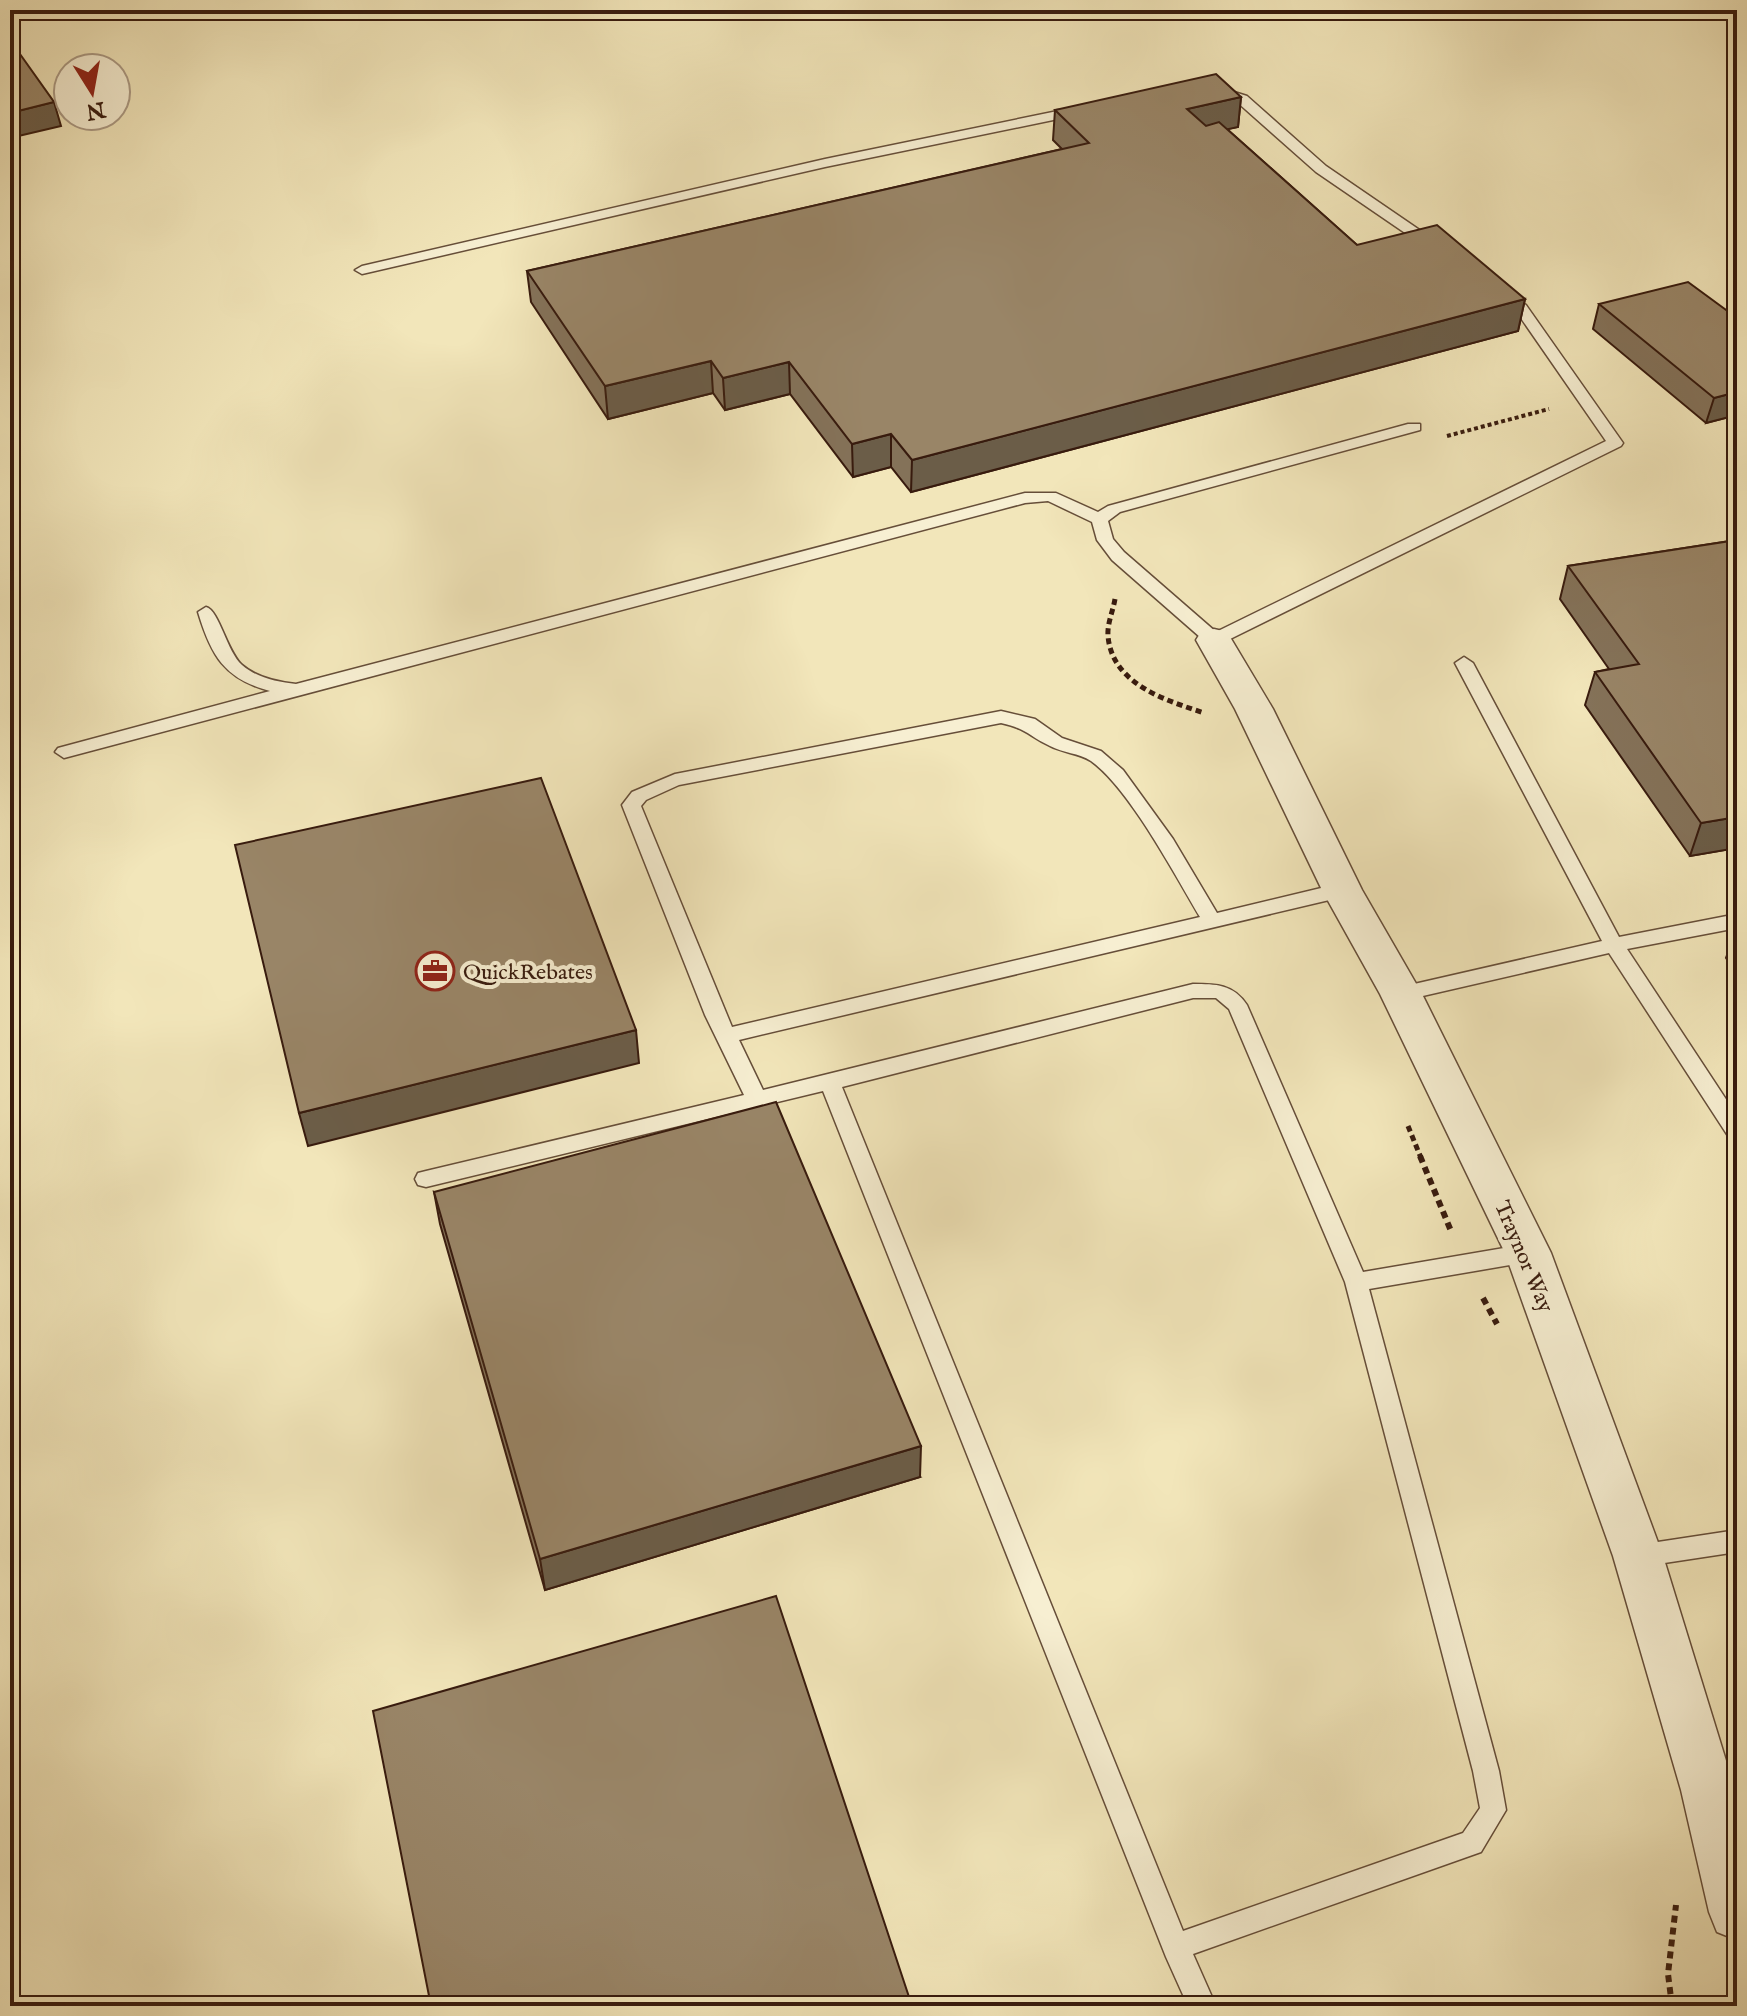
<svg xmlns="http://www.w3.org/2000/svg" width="1747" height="2016" font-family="'IM FELL English',serif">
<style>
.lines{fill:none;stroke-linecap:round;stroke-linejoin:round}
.lane-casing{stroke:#664e39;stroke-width:3}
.street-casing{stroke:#664e39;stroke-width:3}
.path-far2{stroke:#381b0e;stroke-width:4;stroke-dasharray:4 3;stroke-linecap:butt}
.path-far1{stroke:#381b0e;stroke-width:5;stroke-dasharray:6 4;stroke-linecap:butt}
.path{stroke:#381b0e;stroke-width:6;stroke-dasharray:7 5;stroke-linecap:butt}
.lane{fill:#f7efd2;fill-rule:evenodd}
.street{fill:#f7efd2;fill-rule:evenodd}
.wall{fill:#847259;stroke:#381b0e;stroke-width:2}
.shaded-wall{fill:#6b5d48;stroke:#381b0e;stroke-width:2}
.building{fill:#998567;stroke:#381b0e;stroke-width:2}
.labels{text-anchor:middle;stroke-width:8;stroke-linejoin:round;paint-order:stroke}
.poi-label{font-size:22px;fill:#381b0e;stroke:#f7efd2;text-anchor:start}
.street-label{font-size:22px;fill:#381b0e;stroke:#f7efd2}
</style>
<rect width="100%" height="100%" fill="#f2e6ba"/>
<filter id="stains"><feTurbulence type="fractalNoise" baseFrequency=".0025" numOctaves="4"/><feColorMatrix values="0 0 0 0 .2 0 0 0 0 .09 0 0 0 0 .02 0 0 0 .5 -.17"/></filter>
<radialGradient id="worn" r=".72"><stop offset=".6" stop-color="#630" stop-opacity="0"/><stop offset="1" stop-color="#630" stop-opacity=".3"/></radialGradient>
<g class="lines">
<defs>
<g id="lane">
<path d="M1215,86L1247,96L1326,166L1440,244V250H1430L1316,172L1237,102L1210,93V87Z"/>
<path d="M1082,106L1089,110L1087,113L825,167L362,274L355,270L362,266L825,159Z"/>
<path d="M1500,289L1526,305L1623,443L1621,446L1220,644H1208L1112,560L1097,540L1092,522L1048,501L1025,503L64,758L55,752L58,748L270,691C224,679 211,655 198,612L206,607C219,610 227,652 242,665C257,678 277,682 296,684L1025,493H1056L1098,512L1108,506L1408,424H1420V430L1120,512L1108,521L1113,539L1124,552L1216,632L1606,441L1516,311L1493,293Z"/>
<path d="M1464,657L1473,663L1619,937L1737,914V928L1627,949L1737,1116V1141L1730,1139L1609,953L1401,1001L1394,999L1391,994L1394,989L1401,987L1602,941L1455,663Z"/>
<path d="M1001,711L1035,719L1062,738L1101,751L1123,770L1173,839L1217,913L1342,883L1352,890L1342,897L739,1040L763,1090L1193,984C1216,984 1233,984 1247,1005L1363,1272L1528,1244L1536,1247L1539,1253L1536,1259L1528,1262L1369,1289L1499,1771L1506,1810L1481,1852L1193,1954L1216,2006H1188L1166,1957L823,1091L426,1187L418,1185L415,1179L418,1173L426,1171L744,1095L705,1015L622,805L632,792L675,774ZM1001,723C1028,729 1028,736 1050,746C1063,753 1079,753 1091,761C1129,788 1175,875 1200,917L732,1027L641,806L646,800L679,785ZM1193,998H1216L1229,1009L1345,1282L1473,1771L1480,1808L1463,1833L1183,1931L842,1087Z"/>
<path d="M1737,1530V1552L1638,1567L1629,1564L1626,1556L1629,1548L1638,1545Z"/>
</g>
<path id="street" d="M1214,629L1227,632L1273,709L1362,890L1422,994L1551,1253L1663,1556L1735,1790L1737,1940L1717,1932L1709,1912L1681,1790L1613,1556L1505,1253L1380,994L1322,890L1235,709L1196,640L1201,632Z"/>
</defs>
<use href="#lane" class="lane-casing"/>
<use href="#street" class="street-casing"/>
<path class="path-far2" d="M1447,436L1549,409"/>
<g class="path-far1">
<path d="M1115,599C1113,611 1107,624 1108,636C1112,684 1165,700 1204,713"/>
<path d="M1408,1126L1421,1158"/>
</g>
<g class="path">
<path d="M1420,1156L1451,1231"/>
<path d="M1483,1298L1497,1324"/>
<path d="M1672,2006L1668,1974L1676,1905"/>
</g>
<use href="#lane" class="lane"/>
<use href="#street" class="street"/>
</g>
<g class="wall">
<path d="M1241,97L1238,127L1227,129L1357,245L1525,299L1518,331L911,492L891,467L853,477L790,394L725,410L713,393L608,419L531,302L527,271L1062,149L1053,140L1055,110Z"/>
<path d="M1599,304L1737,318V415L1706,423L1593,329Z"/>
<path d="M1737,540V848L1690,856L1585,705L1595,672L1609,669L1560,599L1568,566Z"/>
<path d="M1737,928V975L1726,958Z"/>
<path d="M434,1192L920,1477L545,1590L440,1224Z"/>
</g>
<g class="shaded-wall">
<path d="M1241,97L1238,127L1184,139L1187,109Z"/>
<path d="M54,102L61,126L10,138V113Z"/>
<path d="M1525,299L1518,331L911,492L912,460Z"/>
<path d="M711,361L713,393L608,419L605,386Z"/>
<path d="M789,362L790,394L725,410L723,378Z"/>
<path d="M1737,392V415L1706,423L1714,398Z"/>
<path d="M891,434V467L853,477L852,444Z"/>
<path d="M1737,817V848L1690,856L1701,823Z"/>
<path d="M636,1030L639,1063L308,1146L299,1113Z"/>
<path d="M921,1446L920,1477L545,1590L540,1559Z"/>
</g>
<g class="building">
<path d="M10,40L54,102L10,113Z"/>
<path d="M1216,74L1241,97L1187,109L1206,126L1219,122L1357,245L1437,225L1525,299L912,460L891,434L852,444L789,362L723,378L711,361L605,386L527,271L1089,143L1055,110Z"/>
<path d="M1688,282L1737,318V392L1714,398L1599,304Z"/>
<path d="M1737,540V817L1701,823L1595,672L1639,664L1568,566Z"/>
<path d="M541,778L636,1030L299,1113L235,845Z"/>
<path d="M776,1102L921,1446L540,1559L434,1192Z"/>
<path d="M776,1596L912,2006H431L373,1711Z"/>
</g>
<defs>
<symbol id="office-ring" viewBox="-11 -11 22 22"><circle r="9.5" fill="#f7efd2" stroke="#8f2418" stroke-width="1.5"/><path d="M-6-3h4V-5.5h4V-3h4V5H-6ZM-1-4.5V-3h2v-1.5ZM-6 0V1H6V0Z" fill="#8f2418"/></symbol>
</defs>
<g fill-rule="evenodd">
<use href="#office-ring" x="413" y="949" width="44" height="44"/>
</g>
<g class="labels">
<g class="poi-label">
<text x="463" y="979">QuickRebates</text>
</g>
<g class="street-label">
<text transform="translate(1525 1256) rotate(67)" y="8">Traynor Way</text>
</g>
</g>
<rect width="1747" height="2016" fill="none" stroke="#f2e6ba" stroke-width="40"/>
<rect x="12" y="12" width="1723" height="1992" fill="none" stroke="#381b0e" stroke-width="4"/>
<rect x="20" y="20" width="1707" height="1976" fill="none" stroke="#381b0e" stroke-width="2"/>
<g transform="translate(92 92) rotate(169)"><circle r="38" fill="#f7efd2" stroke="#ab9a84" stroke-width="2"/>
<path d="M0-6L14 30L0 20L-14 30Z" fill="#8f2418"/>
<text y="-12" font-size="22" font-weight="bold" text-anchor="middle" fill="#381b0e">N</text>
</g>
<rect width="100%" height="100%" filter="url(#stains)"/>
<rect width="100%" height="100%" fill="url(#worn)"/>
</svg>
